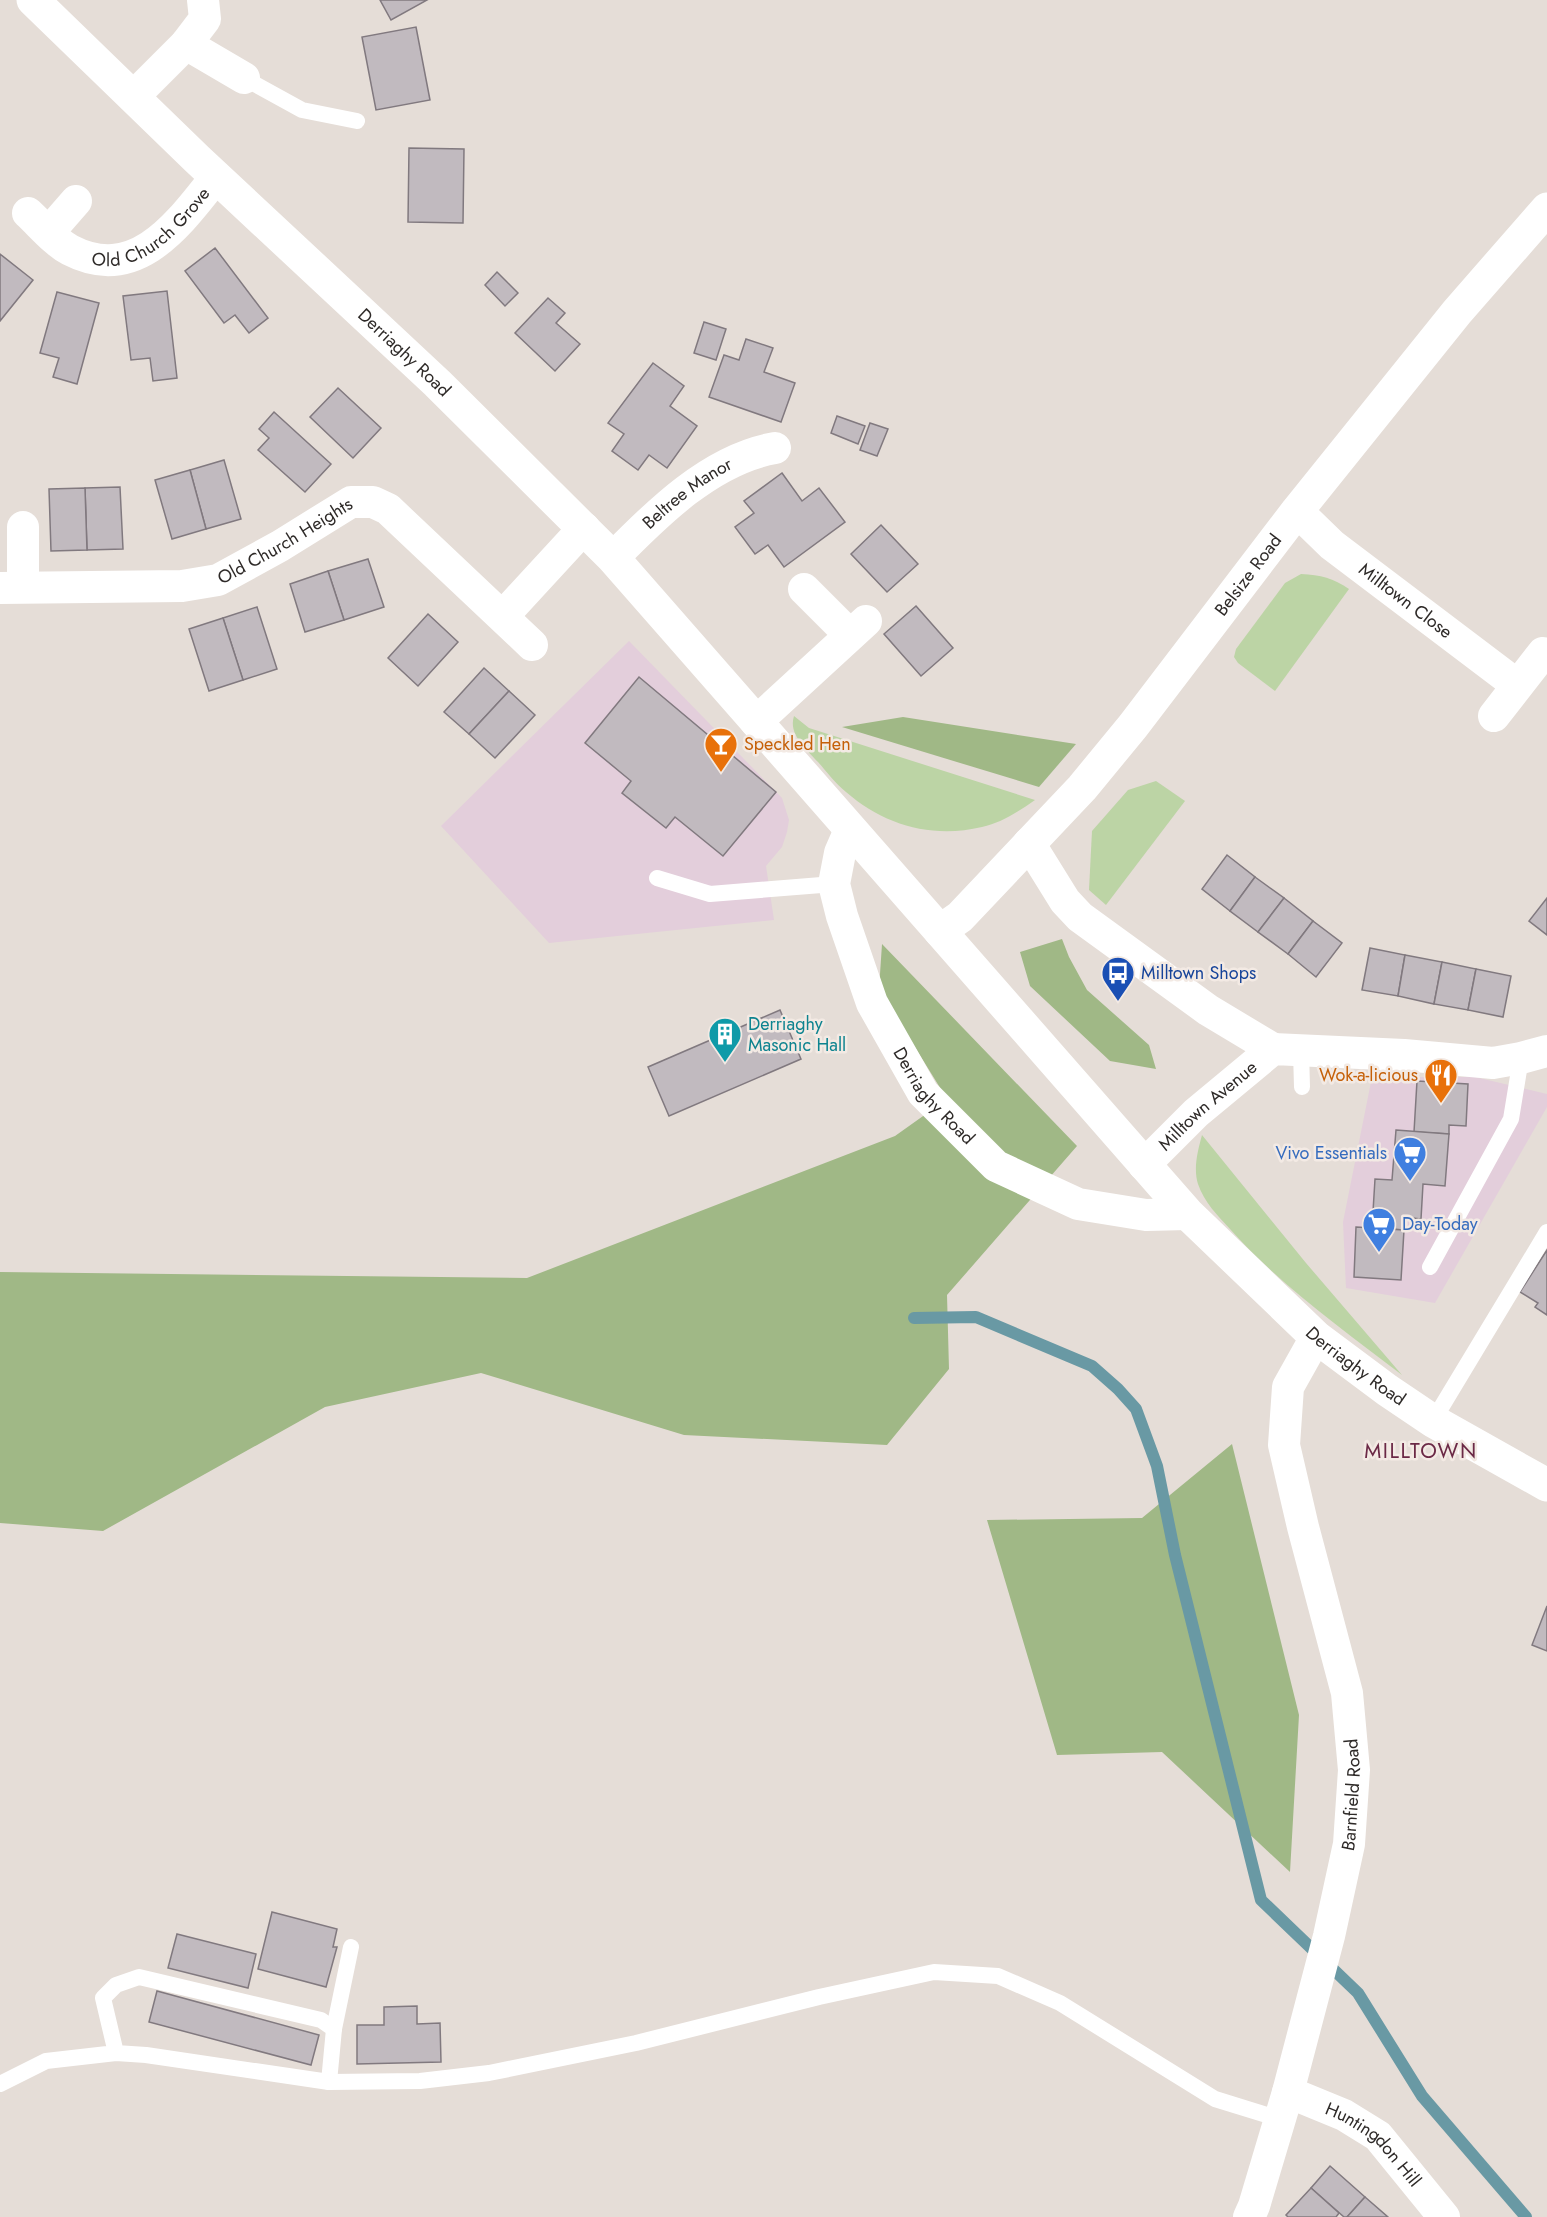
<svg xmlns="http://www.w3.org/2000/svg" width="1547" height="2217" font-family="Jost,sans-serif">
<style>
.commercial{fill:#e3cedb}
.green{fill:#bcd4a5}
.forest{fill:#a0b886}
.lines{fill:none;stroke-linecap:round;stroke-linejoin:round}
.stream{stroke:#6999a4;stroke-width:12}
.building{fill:#c1babf;stroke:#81797f;stroke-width:1.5}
.service{stroke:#fff;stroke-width:16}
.minor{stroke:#fff;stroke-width:32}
.tertiary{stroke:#fff;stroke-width:33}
.labels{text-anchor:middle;stroke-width:5;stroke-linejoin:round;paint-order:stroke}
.street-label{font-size:18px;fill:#2e2a28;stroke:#f3eae4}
.food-label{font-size:18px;fill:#c56008;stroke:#f3eae4;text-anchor:start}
.transit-label{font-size:18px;fill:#164399;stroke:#f3eae4;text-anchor:start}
.culture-label{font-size:18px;fill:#0d838f;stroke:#f3eae4;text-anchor:start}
.shop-label{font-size:18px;fill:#366cbe;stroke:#f3eae4;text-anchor:end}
.quarter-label{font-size:21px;letter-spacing:1.5px;fill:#6b2946;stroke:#f3eae4}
</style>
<rect width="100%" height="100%" fill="#e5ddd7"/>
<g class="commercial">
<path d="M629,641L782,798L789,820L787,832L782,847L766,866L774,920L549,943L441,826Z"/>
<path d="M1372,1077H1475L1547,1094V1107L1435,1303L1346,1288L1343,1222Z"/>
</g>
<g class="green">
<path d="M1301,574C1321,575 1333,578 1349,589L1275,691L1238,663L1234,657L1236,649L1285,583Z"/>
<path d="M794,716L809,728L1035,800C1019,811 1002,823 982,827C932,839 884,825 846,792C835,783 827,772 818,762C806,749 788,734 794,716Z"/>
<path d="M1156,781L1185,801L1106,905L1089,890L1092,831L1128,790Z"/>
<path d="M1202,1135L1306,1263L1402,1375C1342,1329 1280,1285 1230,1229C1218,1216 1204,1202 1198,1184C1193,1168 1198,1150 1202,1135Z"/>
</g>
<g class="forest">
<path d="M903,717L1076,744L1039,787L842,727Z"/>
<path d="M1062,939L1069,957L1087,990L1149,1045L1156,1069L1110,1061L1030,986L1020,952Z"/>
<path d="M882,944L1077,1146L947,1295L949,1369L887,1445L684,1435L481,1373L325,1407L103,1531L0,1523V1272L527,1278L895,1136L947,1099L879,989Z"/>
<path d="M1232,1444L1299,1715L1290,1872L1162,1752L1057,1755L987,1520L1142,1518Z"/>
</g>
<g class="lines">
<path class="stream" d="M914,1318L976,1317L1092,1366L1118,1389L1136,1409L1157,1466L1175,1555L1261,1900L1358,1993L1422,2096L1526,2217"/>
</g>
<g class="building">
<path d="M380,0H427L391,20Z"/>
<path d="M416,27L430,100L376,110L362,37Z"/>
<path d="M409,148L464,149L463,223L408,222Z"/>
<path d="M215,248L268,318L249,333L235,315L224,323L185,271Z"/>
<path d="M0,254L33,280L0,321Z"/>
<path d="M497,272L518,293L505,306L485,285Z"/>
<path d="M167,291L177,378L153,381L150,358L131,360L123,296Z"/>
<path d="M57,292L99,303L77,384L53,377L59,358L40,353Z"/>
<path d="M548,298L565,313L556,323L580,344L555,371L515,333Z"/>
<path d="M704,322L726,329L716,360L694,353Z"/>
<path d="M746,339L773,348L764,372L795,383L781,422L709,397L724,355L739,360Z"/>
<path d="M653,363L684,386L670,406L697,426L667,468L649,455L638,470L612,451L624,434L608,423Z"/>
<path d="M338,388L381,428L353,458L310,417Z"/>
<path d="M274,412L331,464L305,492L258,450L269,438L259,429Z"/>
<path d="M837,416L865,426L858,444L831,433Z"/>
<path d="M870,423L888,429L877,456L860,450Z"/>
<path d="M224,460L241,519L206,529L190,470Z"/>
<path d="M190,470L206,529L172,539L155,480Z"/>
<path d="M782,473L802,501L819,488L845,522L784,567L768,545L755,554L735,527L754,513L744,501Z"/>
<path d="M120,487L123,549L87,550L85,488Z"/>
<path d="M85,488L87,550L51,551L49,489Z"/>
<path d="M881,525L918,564L887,592L851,554Z"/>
<path d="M368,559L384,607L344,620L328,571Z"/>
<path d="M328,571L344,620L305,632L290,584Z"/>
<path d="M916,606L953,648L921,676L884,634Z"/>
<path d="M257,607L277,669L243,680L223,618Z"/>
<path d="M428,614L458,642L418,686L388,658Z"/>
<path d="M223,618L243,680L209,691L189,629Z"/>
<path d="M484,668L509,691L469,734L444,712Z"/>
<path d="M639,677L776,792L723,856L675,817L666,828L622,793L631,781L585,743Z"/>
<path d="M509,691L535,715L495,758L469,734Z"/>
<path d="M1227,855L1255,877L1230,911L1202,889Z"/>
<path d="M1255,877L1284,898L1258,932L1230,911Z"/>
<path d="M1284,898L1313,921L1288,954L1258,932Z"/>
<path d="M1547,898V935L1529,921Z"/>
<path d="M1313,921L1342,943L1316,977L1288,954Z"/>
<path d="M1370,948L1405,955L1398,996L1362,990Z"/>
<path d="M1405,955L1442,962L1434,1004L1398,996Z"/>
<path d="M1442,962L1476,969L1468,1010L1434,1004Z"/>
<path d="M1476,969L1511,976L1503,1017L1468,1010Z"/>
<path d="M780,1010L801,1059L669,1116L648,1067Z"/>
<path d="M1417,1081L1468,1084L1466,1126L1449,1125V1134L1414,1132Z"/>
<path d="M1396,1130L1449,1134L1445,1186L1423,1184L1421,1219L1404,1217V1230L1372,1228L1375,1179L1392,1180Z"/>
<path d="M1356,1227L1404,1230L1401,1280L1354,1277Z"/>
<path d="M1547,1250V1315L1535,1307L1538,1303L1520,1292Z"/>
<path d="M1547,1606V1651L1532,1645Z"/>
<path d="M272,1912L337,1929L333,1947H337L326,1987L258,1969Z"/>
<path d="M177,1934L256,1954L248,1988L168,1968Z"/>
<path d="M157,1991L319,2035L311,2065L149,2022Z"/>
<path d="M417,2006V2024L440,2023L441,2062L357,2064V2025H384V2007Z"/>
<path d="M1330,2166L1365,2197L1347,2217H1344L1311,2188Z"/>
<path d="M1311,2188L1339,2213L1336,2217H1288L1286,2215Z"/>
<path d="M1365,2197L1388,2217H1347Z"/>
</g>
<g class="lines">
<g class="service">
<path d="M244,78L302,110L357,121"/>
<path d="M657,878L710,894L834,884"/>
<path d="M1301,1051L1302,1087"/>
<path d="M1430,1267L1511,1119L1521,1058"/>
<path d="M1433,1421L1547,1232"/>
<path d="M334,2029L351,1947"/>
<path d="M329,2082L420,2081L489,2073L636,2043L819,1997L934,1972L998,1976L1060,2003L1215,2099L1280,2119"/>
<path d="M0,2084L46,2061L116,2053L146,2055L329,2082L334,2029L321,2020L139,1977L116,1985L103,1998L116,2053"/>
</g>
<g class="minor">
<path d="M186,44L244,78"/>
<path d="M133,97L186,44L205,19L203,0"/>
<path id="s1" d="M28,213C41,225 55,242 70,250C137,285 180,222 216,177"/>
<path d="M49,232L76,201"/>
<path id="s2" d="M1297,511L1332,545L1517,685"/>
<path id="s3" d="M613,558C656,514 711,459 775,448"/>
<path d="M23,587V527"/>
<path id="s4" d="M0,588L182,586L218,580L280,546L351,502H373L388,509L532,645"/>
<path d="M804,589L850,635"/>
<path d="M503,616L584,528"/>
<path d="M1494,716L1543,653"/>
<path d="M756,722L866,621"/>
<path id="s5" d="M850,830L840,853L834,884L842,916L872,1003L923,1093L996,1166L1078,1204L1146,1215L1188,1214"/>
<path d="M1029,843L1065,901L1080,917L1208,1010L1273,1049"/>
<path id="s6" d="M1144,1165L1196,1113L1273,1049L1404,1055L1493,1063L1521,1058L1547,1051"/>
<path id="s7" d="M1288,2092L1344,2115L1378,2136L1444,2217"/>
<path id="s8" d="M1249,2217L1254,2206L1288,2092L1329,1936L1349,1844L1354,1770L1347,1693L1303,1527L1284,1445L1288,1387L1316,1337"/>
</g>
<g class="tertiary">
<path id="s9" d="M33,0L197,159L437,383L613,558L1188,1214L1316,1337L1387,1390L1433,1421L1547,1485"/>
<path id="s10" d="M940,931L960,917L1082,788L1133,726L1297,511L1457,312L1547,209"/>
</g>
</g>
<defs>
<symbol id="bar-pin" viewBox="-11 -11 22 30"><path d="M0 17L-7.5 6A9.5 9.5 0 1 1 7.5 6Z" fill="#e8710a" stroke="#f3eae4"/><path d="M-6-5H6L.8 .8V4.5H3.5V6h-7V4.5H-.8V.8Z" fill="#fff"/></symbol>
<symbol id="bus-pin" viewBox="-11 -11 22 30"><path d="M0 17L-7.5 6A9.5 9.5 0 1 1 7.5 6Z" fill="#1a4fb4" stroke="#f3eae4"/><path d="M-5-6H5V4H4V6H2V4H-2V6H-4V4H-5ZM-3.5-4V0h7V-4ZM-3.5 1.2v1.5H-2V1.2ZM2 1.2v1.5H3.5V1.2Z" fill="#fff"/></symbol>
<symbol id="building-pin" viewBox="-11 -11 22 30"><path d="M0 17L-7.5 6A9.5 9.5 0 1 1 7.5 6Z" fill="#0f9aa8" stroke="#f3eae4"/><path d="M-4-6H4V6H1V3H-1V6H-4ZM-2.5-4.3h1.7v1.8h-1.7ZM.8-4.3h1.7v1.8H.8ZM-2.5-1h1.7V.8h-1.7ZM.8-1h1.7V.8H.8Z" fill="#fff"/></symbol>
<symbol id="restaurant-pin" viewBox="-11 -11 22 30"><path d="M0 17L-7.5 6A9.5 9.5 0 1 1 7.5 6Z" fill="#e8710a" stroke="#f3eae4"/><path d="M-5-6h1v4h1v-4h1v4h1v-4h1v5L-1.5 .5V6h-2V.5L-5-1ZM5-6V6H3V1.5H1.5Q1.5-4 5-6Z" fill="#fff"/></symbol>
<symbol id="supermarket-pin" viewBox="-11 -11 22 30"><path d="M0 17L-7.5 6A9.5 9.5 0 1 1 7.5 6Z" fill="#3f7fe0" stroke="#f3eae4"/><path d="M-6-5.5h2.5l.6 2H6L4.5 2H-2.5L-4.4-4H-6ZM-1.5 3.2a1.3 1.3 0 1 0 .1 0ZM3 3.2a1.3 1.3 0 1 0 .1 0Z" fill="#fff"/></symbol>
</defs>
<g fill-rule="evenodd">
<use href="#bar-pin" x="702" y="725" width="38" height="52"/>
<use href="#bus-pin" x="1099" y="954" width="38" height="52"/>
<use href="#building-pin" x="706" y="1015" width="38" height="52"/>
<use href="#restaurant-pin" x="1422" y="1056" width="38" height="52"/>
<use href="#supermarket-pin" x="1391" y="1134" width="38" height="52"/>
<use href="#supermarket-pin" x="1360" y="1205" width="38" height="52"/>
</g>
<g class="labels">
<g class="street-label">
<text dy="6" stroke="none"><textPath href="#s1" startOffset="150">Old Church Grove</textPath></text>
<text dy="6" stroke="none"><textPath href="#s9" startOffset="512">Derriaghy Road</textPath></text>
<text dy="6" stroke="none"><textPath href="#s3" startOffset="99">Beltree Manor</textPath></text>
<text dy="6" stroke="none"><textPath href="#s4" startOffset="296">Old Church Heights</textPath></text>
<text dy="6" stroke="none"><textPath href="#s10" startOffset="472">Belsize Road</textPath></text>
<text dy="6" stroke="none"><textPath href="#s2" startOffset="141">Milltown Close</textPath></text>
<text dy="6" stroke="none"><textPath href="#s5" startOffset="294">Derriaghy Road</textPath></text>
<text dy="6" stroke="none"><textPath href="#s6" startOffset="87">Milltown Avenue</textPath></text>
<text dy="6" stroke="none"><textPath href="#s9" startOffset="1904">Derriaghy Road</textPath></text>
<text dy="6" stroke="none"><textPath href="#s8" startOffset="436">Barnfield Road</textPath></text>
<text dy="6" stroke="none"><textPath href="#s7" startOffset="102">Huntingdon Hill</textPath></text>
</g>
<g class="food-label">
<text x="744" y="750">Speckled Hen</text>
<text x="1418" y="1081" text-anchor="end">Wok-a-licious</text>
</g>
<g class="transit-label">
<text x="1141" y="979">Milltown Shops</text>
</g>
<g class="culture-label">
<text x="748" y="1030">Derriaghy<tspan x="748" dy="21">Masonic Hall</tspan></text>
</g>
<g class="shop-label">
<text x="1387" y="1159">Vivo Essentials</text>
<text x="1402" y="1230" text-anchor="start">Day-Today</text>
</g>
<g class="quarter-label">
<text x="1421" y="1458">MILLTOWN</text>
</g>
</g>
</svg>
